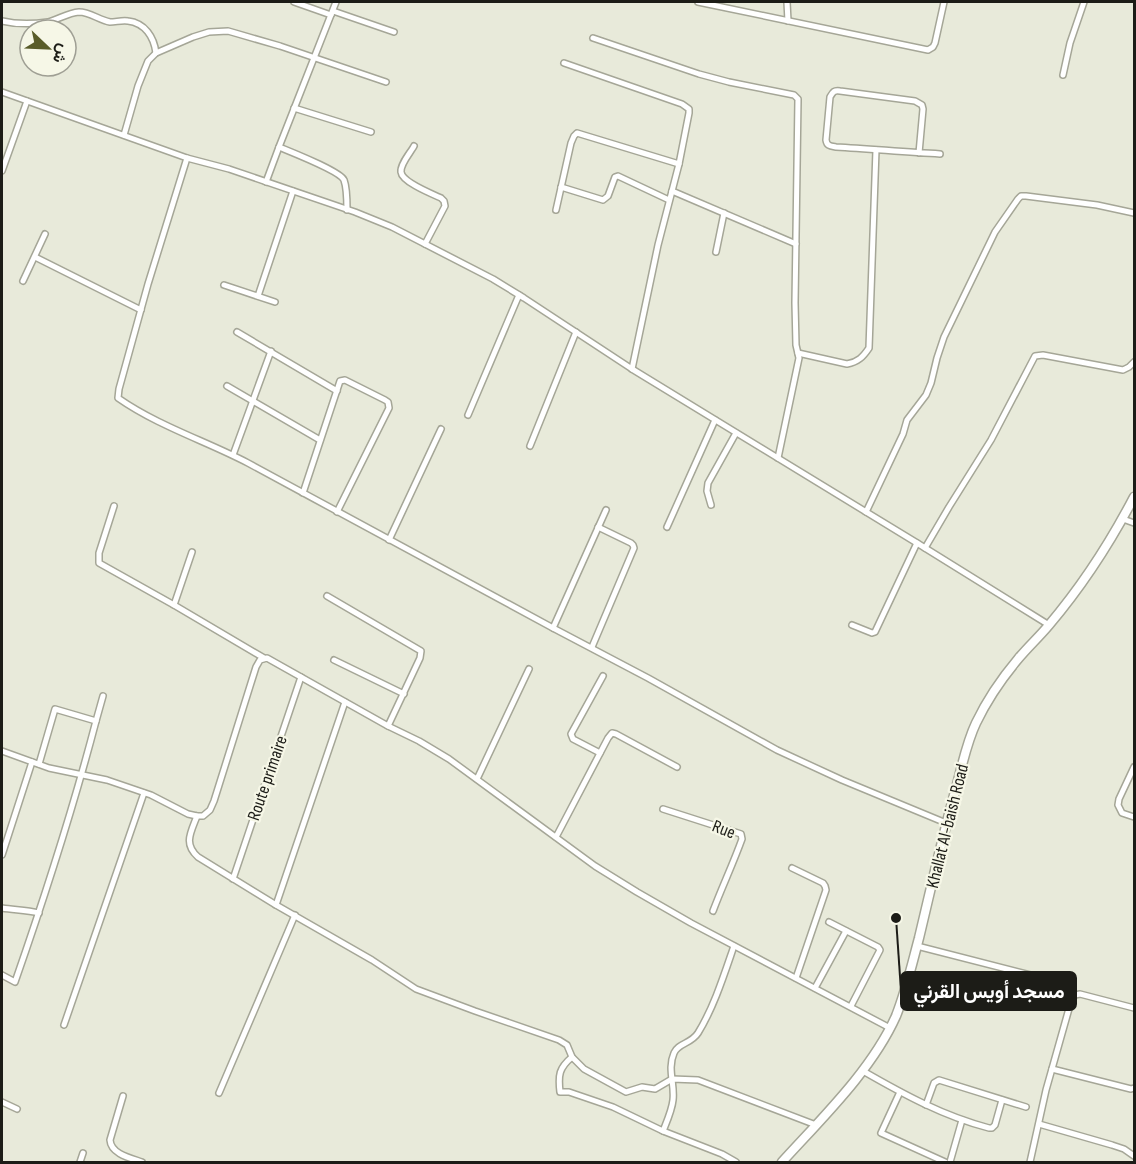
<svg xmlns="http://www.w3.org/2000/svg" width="1136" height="1164" font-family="'Sofia Sans Condensed',Vazirmatn,sans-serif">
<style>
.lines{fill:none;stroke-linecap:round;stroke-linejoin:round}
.street-casing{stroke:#a5a697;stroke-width:8}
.secondary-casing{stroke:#a5a697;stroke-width:11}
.street{stroke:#fff;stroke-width:5}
.secondary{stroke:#fff;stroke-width:8}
.labels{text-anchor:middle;stroke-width:4.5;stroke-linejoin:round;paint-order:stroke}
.street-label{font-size:18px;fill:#1c1c17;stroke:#f6f7e7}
.leader{fill:none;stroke:#1c1c17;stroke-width:2}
.callout-dot{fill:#1c1c17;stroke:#f6f7e7;stroke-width:2}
.callout{fill:#1c1c17;stroke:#1c1c17;stroke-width:2}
.callout-label{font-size:20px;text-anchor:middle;font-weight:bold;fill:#fff}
</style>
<rect width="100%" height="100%" fill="#e8eada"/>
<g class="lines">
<defs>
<g id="street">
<path d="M294,2L331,15"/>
<path d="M698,2L928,50L933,47L935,43L944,2"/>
<path d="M787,2L788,21"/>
<path d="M333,11L394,32"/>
<path d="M2,21C15,24 34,24 48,22C59,19 68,13 79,12C90,12 99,20 110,22C116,22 122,20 128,21C145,23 154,37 156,53"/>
<path d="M593,38L699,74L729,82L794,95L798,99L795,303L796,345L799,358L778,458"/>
<path d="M564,63L682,104L689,109V113L679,164L658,245L632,369"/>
<path d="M1063,75L1070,43L1084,2"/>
<path d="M2,92L187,158L229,169L355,212L392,227L493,279L524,298L632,369L917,543L1049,625"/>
<path d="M294,108L371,132"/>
<path d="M124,135L138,86L148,61L156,53L193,37L209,32L228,31L235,33L280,46L386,82"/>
<path d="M414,146C411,152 400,164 401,172C402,182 432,194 441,198L444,201L445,206L425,244"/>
<path d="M279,147C291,152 340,171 344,180C347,188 347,201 347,210"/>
<path d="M919,153L923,109L922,105L915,101L840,91C834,90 833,92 830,97L826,140C827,146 830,146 836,147C870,149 905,152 940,154"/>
<path d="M187,158L148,284L119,389L118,398C158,426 206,441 248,463C350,518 452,574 553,628L648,678L777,750L842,780L946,823"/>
<path d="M2,171L27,101"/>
<path d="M266,182L279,147L336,2"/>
<path d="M561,187L603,200L608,196L615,177L618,176L669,200"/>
<path d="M672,191L796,244"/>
<path d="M556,210L571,143L574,136L577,133L679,164"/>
<path d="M716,252L724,213"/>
<path d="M35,257L141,310"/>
<path d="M23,281L45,234"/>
<path d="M224,285L275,302"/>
<path d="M258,296L293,191"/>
<path d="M237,332L337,391"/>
<path d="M798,353L847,364C858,362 863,357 869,348L876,150"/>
<path d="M227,386L320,440"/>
<path d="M468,415L519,295"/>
<path d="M530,446L576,332"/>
<path d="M233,455L271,351"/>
<path d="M303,493L340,381L345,380L385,400L388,402L389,408L337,512"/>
<path d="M711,505L707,491L708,483L736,433"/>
<path d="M114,506L99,553V563L174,605L264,658"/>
<path d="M866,512L903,434L907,420L926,395L931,383L937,358L944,337L962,300L995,232L1018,199L1021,196H1026L1097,205L1134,213"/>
<path d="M1123,519L1134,523"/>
<path d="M667,527L715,420"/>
<path d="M389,540L441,429"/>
<path d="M925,548L949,507L991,440L1035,356L1043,355L1123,370L1129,367L1134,362"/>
<path d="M327,596L421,651L420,658L388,726"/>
<path d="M174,605L192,552"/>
<path d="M852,625L872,633L875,632L917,543"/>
<path d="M553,628L606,510"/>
<path d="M592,647L634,548L633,545L631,543L598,527"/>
<path d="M334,660L404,694"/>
<path d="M96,721L103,696"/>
<path d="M2,751L49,768L107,780L151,795L188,814L197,816H203L210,810L214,801L256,667L260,660L267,658L388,726L419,741L449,759L595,866L637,892L691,923L890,1028"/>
<path d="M600,753L573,739L571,734L603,676"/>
<path d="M1134,767L1119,799L1118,805L1122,813L1134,817"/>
<path d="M477,779L529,669"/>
<path d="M663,809L741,834L742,839C733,864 722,887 713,911"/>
<path d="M197,816C191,832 183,844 198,857L276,905L372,960L416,989L475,1011L559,1040L567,1045L572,1057L584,1069L626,1092L642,1087L655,1089L672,1079L698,1080L816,1125"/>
<path d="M556,837L608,738L612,733L616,734L677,767"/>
<path d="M2,855L32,762"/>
<path d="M792,868L823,883L825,886L826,890L796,978"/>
<path d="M233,879L301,677"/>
<path d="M276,905L345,702"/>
<path d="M2,908C14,910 26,910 39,913"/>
<path d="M829,922L878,947L880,950L851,1006"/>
<path d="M917,946L1050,980"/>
<path d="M2,975L15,982C45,896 73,809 96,721L55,709L39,764"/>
<path d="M815,988L846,931"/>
<path d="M64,1025L144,793"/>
<path d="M572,1057C559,1068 558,1075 560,1092H569L613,1107L663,1131L722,1154L736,1162"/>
<path d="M1052,1069L1131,1089L1134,1088"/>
<path d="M863,1071C903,1094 943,1116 989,1128H992L995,1125L1002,1100"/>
<path d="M900,1092L881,1133L945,1162"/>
<path d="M219,1093L295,915"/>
<path d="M123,1096L110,1140C111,1154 130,1158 142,1162"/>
<path d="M2,1102L17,1109"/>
<path d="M926,1105L934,1083L939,1080L1026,1107"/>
<path d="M1039,1124L1112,1145L1124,1149L1134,1156"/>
<path d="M663,1131C667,1121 672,1110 673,1100C675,1084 667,1069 674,1053C678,1043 691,1044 698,1033C714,1007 724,975 734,946"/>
<path d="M80,1162L83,1153"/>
<path d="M950,1162L962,1120"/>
<path d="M1030,1162L1046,1090L1072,998L1075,995L1080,994L1134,1008"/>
</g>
<path id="secondary" d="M782,1162C821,1119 872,1070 896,1016C906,991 912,964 919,938C931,888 942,838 956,788C962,767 966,744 976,723C987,700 1002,678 1018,659C1028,647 1039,637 1049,625C1082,586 1110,543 1134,497"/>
</defs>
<use href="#street" class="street-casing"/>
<use href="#secondary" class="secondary-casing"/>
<use href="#street" class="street"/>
<use href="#secondary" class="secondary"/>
</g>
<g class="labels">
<g class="street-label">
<text transform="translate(267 778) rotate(-71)" y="6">Route primaire</text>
<text transform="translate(947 826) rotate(-76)" y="6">Khallat Al-baish Road</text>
<text transform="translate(724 829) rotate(21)" y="6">Rue</text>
</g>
</g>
<path class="leader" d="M896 918L901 991"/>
<circle class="callout-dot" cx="896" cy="918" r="6"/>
<rect class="callout" x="901" y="972" width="175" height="38" rx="6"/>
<g class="callout-label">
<text x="989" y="998">مسجد أويس القرني</text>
</g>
<rect width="1136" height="1164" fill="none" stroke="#1c1c17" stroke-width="6"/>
<g transform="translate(48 48) rotate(113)"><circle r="28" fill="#f6f7e7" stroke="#9f9f94" stroke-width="1.5"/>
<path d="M0-4.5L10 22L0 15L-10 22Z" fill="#595c29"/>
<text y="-9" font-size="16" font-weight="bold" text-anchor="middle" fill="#1c1c17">ش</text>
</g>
</svg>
